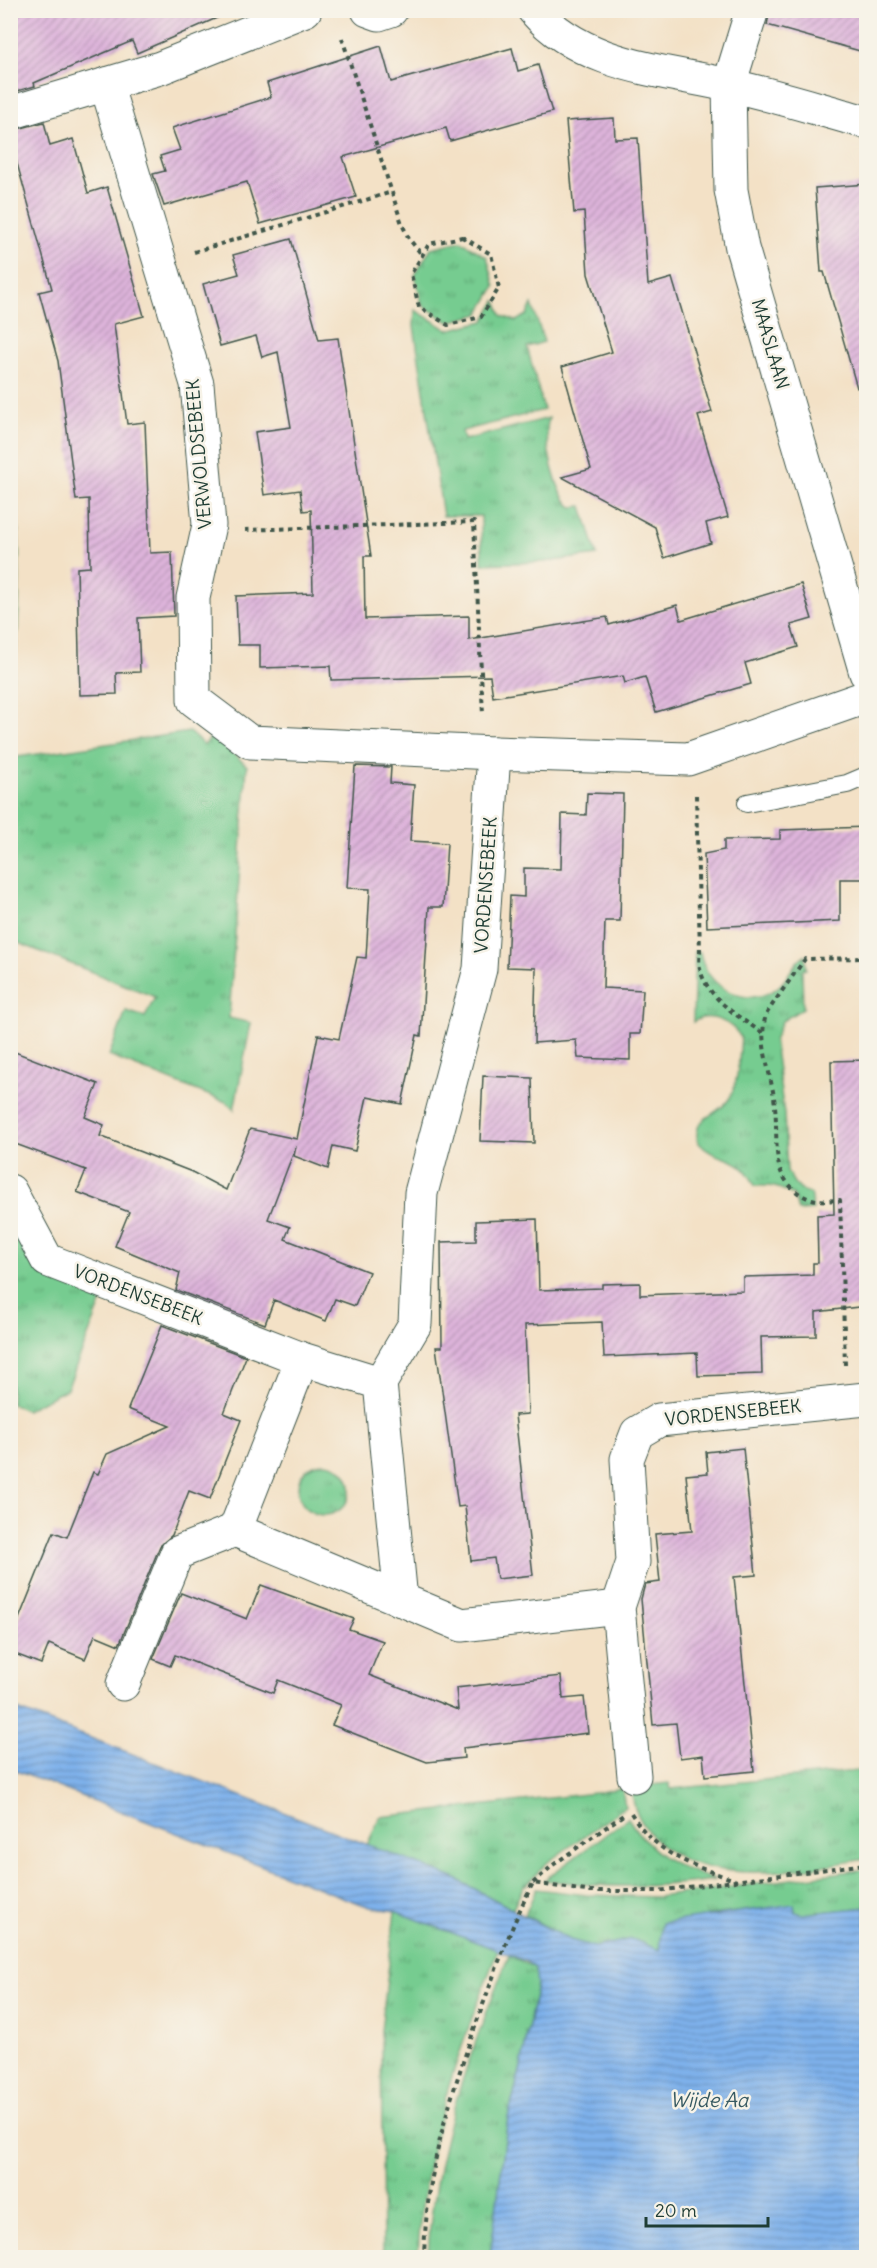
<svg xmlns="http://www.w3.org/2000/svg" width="877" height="2268" font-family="Delius,sans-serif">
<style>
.grass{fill:url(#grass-tufts);stroke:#4a8462;stroke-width:1.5}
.water{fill:url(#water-rules);stroke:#4e7790;stroke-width:1.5}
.building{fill:url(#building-hatch)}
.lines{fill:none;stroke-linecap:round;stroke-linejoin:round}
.service-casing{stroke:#3f564a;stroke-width:20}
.minor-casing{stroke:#3f564a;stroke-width:35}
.path{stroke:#3f564a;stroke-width:4;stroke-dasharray:4.5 4.5;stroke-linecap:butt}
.service{stroke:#fff;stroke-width:18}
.minor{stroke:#fff;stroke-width:33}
.labels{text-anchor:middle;stroke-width:5;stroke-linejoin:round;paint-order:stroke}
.street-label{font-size:18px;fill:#1f3d34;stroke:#f7f3e8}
.water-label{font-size:20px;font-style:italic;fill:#375a62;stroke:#f7f3e8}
</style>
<defs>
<pattern id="grass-tufts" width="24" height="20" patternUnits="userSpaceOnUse" patternTransform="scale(1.5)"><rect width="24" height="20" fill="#76cc90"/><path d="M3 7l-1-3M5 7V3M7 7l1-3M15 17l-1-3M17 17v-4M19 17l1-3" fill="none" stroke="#60a776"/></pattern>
<pattern id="water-rules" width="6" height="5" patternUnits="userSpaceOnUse" patternTransform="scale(1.5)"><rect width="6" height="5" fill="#7eb1eb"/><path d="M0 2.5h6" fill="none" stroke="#6791bf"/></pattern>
<pattern id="building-hatch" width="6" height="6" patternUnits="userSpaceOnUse" patternTransform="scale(1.5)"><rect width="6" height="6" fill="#deb4db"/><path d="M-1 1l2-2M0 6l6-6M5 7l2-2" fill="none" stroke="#b394b2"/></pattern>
</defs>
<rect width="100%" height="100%" fill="#f7f3e8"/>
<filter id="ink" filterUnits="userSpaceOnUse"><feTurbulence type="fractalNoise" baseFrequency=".0167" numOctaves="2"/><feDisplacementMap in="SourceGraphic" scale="12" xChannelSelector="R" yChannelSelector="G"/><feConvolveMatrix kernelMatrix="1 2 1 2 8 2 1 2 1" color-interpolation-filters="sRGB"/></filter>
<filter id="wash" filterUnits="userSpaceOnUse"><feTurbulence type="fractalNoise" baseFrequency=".008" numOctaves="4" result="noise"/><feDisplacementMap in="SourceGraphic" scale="24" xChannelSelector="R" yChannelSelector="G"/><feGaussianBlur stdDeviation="1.35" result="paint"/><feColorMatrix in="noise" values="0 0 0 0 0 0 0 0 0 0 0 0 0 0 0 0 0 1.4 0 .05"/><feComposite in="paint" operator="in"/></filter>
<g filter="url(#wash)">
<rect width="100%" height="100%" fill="#f3e1c6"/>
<g class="grass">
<path d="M461,241L487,257L495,287L479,314L449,322L422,305L415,275L431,248Z"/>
<path d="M496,301L502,316L516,321L527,315L532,304L544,342L527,347L544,410L462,431L464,440L549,418C542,438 555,493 572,507L582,506L597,555L544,562L482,564L481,516H443L414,326L415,310L448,330L484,321Z"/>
<path d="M11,454C21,532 24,609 11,686Z"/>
<path d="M189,732L204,745L213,735L247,766L229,1018L251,1023L234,1110L226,1102L109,1056L126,1011L145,1017L155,997L11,940V758Z"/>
<path d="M695,952H700C704,986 748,1012 778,987C790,977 792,963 805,955L806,969L802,970L803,1008L782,1021L774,1041L784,1114L787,1171L794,1183L801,1190L810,1193L813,1210L798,1211L794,1196C781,1187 771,1185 755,1186C738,1149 719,1166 698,1142C691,1116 718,1117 729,1099C739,1081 739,1058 741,1038C732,1022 709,1011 693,1022Z"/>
<path d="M10,1217L104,1296L67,1389L26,1410L11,1404Z"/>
<circle cx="324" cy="1489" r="26"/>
<path d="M866,1770V1859C796,1870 676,1897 637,1813C633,1806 633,1795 631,1787L669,1783L671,1789Z"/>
<path d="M622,1788L625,1807L548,1862L526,1885H524L513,1909L454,1878L367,1845L380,1817L595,1793Z"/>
<path d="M628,1818C651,1855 674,1866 715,1880C654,1888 605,1888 544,1880Z"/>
<path d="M866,1869V1907L803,1914L795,1912L794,1905L711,1915L660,1938L661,1947L656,1951L632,1939L595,1947L570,1940L525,1915L536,1889L587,1895L657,1897Z"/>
<path d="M395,1911L498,1950C459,2049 421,2151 418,2257L383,2258L381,2031Z"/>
<path d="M509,1955L535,1968L538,1978L521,2067L508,2118L490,2257L428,2258C432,2151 470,2052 509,1955Z"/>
</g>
<path class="water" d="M10,1707L454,1878L570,1940L595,1947L632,1939L659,1950L662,1923L794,1904L795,1912L803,1914L866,1907V2257H490L508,2118L521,2067L537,1985L535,1968L526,1961L395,1911L370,1907L345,1898L11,1769Z"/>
<g id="blocks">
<g class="building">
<path d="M10,10H235L137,53L132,41L34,83L35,86L10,93Z"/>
<path d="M770,10H867V53L767,25Z"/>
<path d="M381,46L391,82L512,48L518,71L538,65L552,112L450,141L446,128L343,157L356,197L260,224L247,182L164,206L153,174L165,171L160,156L180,150L172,128L271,97L267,83Z"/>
<path d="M614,118L615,139L638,138L648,285L672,278L712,412L698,416L728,517L706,523L711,543L664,558L655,527L562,477L591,469L562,367L612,352L588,274L584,212L574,213L566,121Z"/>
<path d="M44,122L50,146L73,139L88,193L107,187L144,316L114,324L127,424L145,422L150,553L172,552L174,616L138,618L140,672L116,673L117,694L80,695L77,568L90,567L89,499L76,500L58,361L39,292L52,289L15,156L10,157V131Z"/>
<path d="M867,184V386L857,388L824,272H821L815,188Z"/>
<path d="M291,239L319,340L338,338L371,556H364L365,619L469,616V640L607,617L609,625L677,605L681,620L801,584L812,619L791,625L798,647L745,663L751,684L656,712L645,677L625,683L623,676L493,697L490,676L331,680L330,666L260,668V645H238L236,596L313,593L311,510L303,511L300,490L264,495L255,432L291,427L278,352L262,357L256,336L220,346L203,284L239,274L233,255Z"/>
<path d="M355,766L391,767L390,783L414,785L410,841L447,843L443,907H429L421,1036L417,1035L402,1104L367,1097L355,1151L333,1146L328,1169L294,1156L296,1146L268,1219L290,1227L285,1239L369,1272L355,1306L335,1299L326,1321L274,1300L265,1324L176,1290L180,1273L115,1246L129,1212L77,1192L86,1170L10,1142V1050L98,1084L85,1117L104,1125L100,1136L192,1172L226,1190L250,1129L297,1139L318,1035L339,1039L357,957L366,958L370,889L347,888Z"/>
<path d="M587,793L623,794L620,921H605L603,988L643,990L640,1034H630V1060L578,1058L576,1040L534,1043L536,968L507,967L510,896L524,897V868L561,869L562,814L586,815Z"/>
<path d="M867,827V879H840V921L707,927L704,854L724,850V840L780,839V830Z"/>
<path d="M867,1060V1306L816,1312V1336L761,1337L762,1374L698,1376L697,1353L604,1357L602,1322L525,1325L528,1414L515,1415L533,1575L497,1579L494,1558L471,1561L465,1506L458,1507L436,1347H442L441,1242L476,1241V1221L537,1219L539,1290L602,1288V1284L640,1283V1295L743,1291V1277L813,1275V1263H818L817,1215L834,1214L831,1061Z"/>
<path d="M483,1076L532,1078L534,1143L480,1141Z"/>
<path d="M162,1325L246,1357L224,1413L241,1420L210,1499L189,1491L172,1535L160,1546L119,1645L95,1635L85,1659L49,1644L41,1664L10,1652V1641L54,1532L67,1537L93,1472L98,1474L107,1454L170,1426L128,1409Z"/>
<path d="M743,1448L756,1575L734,1577L754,1771L705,1776L703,1755L680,1758L676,1723L653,1725L641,1599L645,1584L660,1582L655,1534L692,1531L686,1475L708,1473L706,1452Z"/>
<path d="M261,1585L354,1619L349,1629L383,1641L369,1675L458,1710L456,1688L561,1676L563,1699L584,1697L588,1733L463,1748L464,1758L427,1762L332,1725L341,1705L278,1680L273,1693L175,1655L170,1666L153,1659L181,1593L247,1619Z"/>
</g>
</g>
</g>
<g filter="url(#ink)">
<use href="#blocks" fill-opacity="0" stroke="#3f564a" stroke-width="1.5"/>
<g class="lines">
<defs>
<path id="service" d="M747,803L847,784L866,776"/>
<g id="minor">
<path d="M368,10L379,14L391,10"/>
<path d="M534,10C582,66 662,70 728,85C775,95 821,110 866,122"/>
<path d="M752,10L729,85L731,190L742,248L866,673"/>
<path d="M106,84L197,384L209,525L193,598L194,700L250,742L494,753"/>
<path d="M10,113L160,68L305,10"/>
<path d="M10,1191L47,1260L302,1359L380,1383L401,1600"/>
<path d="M380,1383L415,1324L421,1193L480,969L494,753L688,759L866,697"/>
<path d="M235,1530L302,1359"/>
<path d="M123,1684L177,1553L235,1530L462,1625L618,1607"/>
<path d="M634,1776L618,1607L633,1562L627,1459L637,1433L659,1420L866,1399"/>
</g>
</defs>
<use href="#service" class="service-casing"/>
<use href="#minor" class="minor-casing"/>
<g class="path">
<path d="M342,38L402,224L409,239L422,255"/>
<path d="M462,237L491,254L499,288L481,317L448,325L419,307L411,274L429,244Z"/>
<path d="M194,252L392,192"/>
<path d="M245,530L474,522L483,715"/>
<path d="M696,795L700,952C693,990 736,1015 764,1034"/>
<path d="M845,1365L840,1200C817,1201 803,1202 787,1182C784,1178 780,1171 779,1166C775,1147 777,1126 775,1106C773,1078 757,1043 766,1015C767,1011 803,962 805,959L866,958"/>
<path d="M631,1813C657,1855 690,1865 735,1880"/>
<path d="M533,1883L553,1865L626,1813"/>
<path d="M424,2258C426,2166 451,2095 481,2010C497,1967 512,1923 533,1883L586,1891H657L866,1864"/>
</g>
<use href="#service" class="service"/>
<use href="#minor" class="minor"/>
</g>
</g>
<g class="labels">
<g class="street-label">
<text transform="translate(770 344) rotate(74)" y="6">MAASLAAN</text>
<text transform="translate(199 454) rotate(-95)" y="6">VERWOLDSEBEEK</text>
<text transform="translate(486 885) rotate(-86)" y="6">VORDENSEBEEK</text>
<text transform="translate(138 1295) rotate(21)" y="6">VORDENSEBEEK</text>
<text transform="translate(733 1413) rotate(-6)" y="6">VORDENSEBEEK</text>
</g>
<g class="water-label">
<text x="709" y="2107">Wijde Aa</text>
</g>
</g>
<rect width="877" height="2268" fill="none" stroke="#f7f3e8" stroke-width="36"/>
<path d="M646 2217v9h122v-9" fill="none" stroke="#1f3d34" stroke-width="3"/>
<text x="655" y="2217" font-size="18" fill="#1f3d34" stroke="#f7f3e8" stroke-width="4.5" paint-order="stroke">20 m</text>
</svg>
